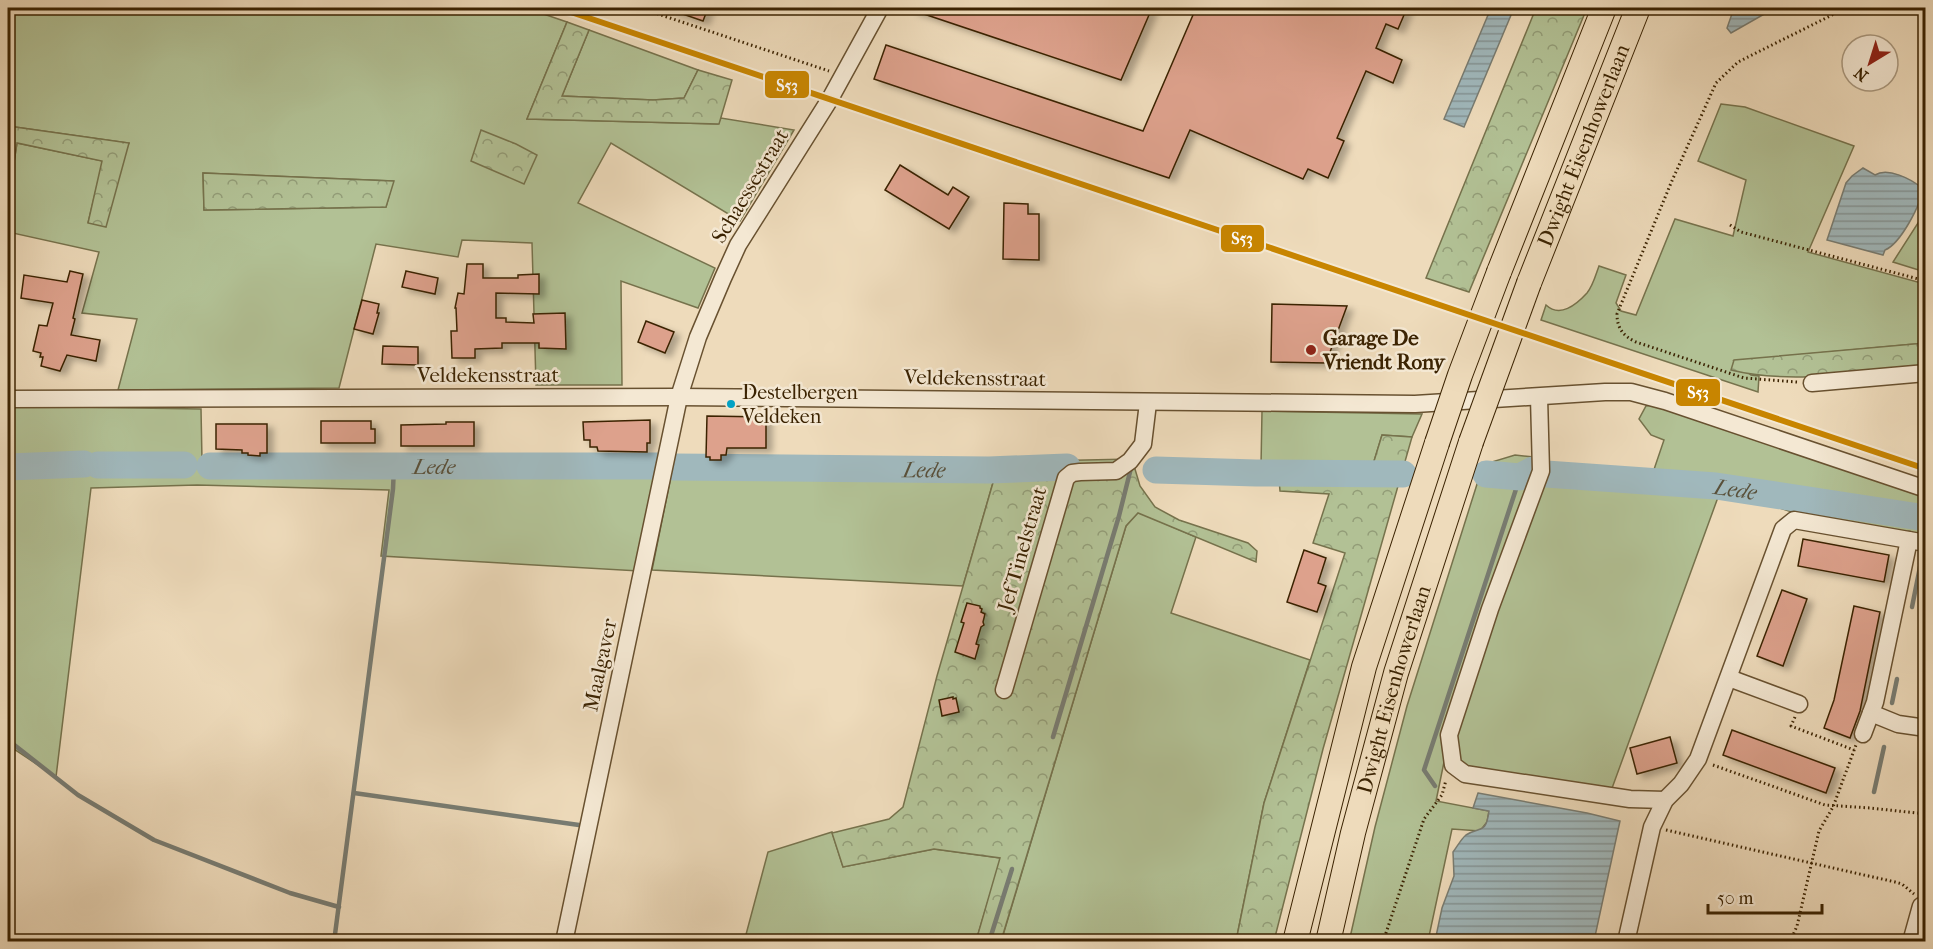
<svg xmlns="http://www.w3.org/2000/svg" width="1933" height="949" font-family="'IM FELL French Canon',serif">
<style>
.green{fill:#b2c195;stroke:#76724c;stroke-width:1.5;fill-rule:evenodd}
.forest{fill:url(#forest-crowns);stroke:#76724c;stroke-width:1.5}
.water{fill:url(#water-rules);stroke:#787c72;stroke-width:1.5}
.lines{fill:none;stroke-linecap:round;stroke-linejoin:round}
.stream{stroke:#787c72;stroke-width:4.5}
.river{stroke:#a0b8bc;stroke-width:27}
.building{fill:#dda18c;stroke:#3b2302;stroke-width:1.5;filter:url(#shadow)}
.minor-casing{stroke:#685130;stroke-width:19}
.highway-casing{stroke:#3b2302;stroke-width:26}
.path{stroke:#3b2302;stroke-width:3;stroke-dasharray:1.5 3;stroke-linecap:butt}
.minor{stroke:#f4e8d3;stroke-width:16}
.highway{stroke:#eedbbb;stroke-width:24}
.highway-bridge-casing{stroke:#3b2302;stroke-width:26;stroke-linecap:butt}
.highway-bridge{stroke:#eedbbb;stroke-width:24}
.rail-1-casing{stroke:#f4e8d3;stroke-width:10}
.rail-1{stroke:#c88500;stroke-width:6}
.poi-dot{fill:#8f2418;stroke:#f4e8d3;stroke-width:2}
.bus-dot{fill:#03a2c4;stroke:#f4e8d3;stroke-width:2}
.labels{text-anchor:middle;stroke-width:5;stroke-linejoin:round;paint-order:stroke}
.bus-label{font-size:20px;fill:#3b2302;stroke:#f4e8d3;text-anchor:start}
.street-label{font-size:21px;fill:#3b2302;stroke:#f4e8d3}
.poi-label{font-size:21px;font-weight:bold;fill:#3b2302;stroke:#f4e8d3;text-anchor:start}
.water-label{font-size:22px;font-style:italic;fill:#59503a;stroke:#f4e8d3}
.line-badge{stroke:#f4e8d3;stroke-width:2}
.badge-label{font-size:16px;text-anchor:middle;font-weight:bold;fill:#fff}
</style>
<defs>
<pattern id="forest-crowns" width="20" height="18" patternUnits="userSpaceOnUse" patternTransform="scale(1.5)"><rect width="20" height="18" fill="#b2c195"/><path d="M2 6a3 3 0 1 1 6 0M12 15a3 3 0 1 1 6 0" fill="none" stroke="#929c77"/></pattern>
<pattern id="water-rules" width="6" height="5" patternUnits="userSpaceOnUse" patternTransform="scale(1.5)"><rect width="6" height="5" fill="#a0b8bc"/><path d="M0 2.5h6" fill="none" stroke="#849597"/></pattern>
<filter id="shadow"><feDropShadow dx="6" dy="4" stdDeviation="3" flood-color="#0004"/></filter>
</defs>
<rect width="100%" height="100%" fill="#eedbbb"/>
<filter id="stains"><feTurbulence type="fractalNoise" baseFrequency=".00333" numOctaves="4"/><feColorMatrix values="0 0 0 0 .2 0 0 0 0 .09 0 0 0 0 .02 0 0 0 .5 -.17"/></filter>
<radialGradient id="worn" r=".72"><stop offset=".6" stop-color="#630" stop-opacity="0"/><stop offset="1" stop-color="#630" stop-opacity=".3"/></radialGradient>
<g class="green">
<path d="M8,8H526L567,22L527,119L718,124L721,118L794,130L740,221L611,143L578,203L715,268L698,308L621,281L622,385H536L532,243L462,240L458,257L376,244L339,388L118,390L137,319L82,313L99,252L8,232V201L17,143L103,161L88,223L129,143L8,126ZM203,173L393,181L386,207L204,210Z"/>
<path d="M589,30L698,70L684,98L653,100L562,96Z"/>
<path d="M1721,104L1745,107L1854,146L1808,252L1925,284V343L1734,361L1751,375L1759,376L1758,392L1541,320L1546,305C1560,318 1576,305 1587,293C1593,286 1596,274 1599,266L1626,275L1616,303L1621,311L1636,315L1675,219L1733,236L1746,180L1698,161Z"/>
<path d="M1925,212V272L1893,262Z"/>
<path d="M1655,404L1925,494V539L1801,515L1721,489L1611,791L1444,762L1436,801L1489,811L1487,822L1480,831L1452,829L1428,941L1349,942L1375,827L1407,706L1478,481L1485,464L1515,455L1534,457L1646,493L1664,440L1651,435L1639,419L1646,406Z"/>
<path d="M8,406L201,409L202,460H658L639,571L381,556L389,490L197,485L91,488L56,777L8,745Z"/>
<path d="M1262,411L1422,414L1412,437L1382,435L1371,471L1261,466Z"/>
<path d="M675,456L999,462L963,586L652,570Z"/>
<path d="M1138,512L1196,537L1171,613L1310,660L1264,803L1236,941L1001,942L1126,526Z"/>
<path d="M832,832L843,867L934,849L1001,858L976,941L744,942L768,852Z"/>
</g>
<g class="forest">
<path d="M1536,8H1587L1469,292L1426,278Z"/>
<path d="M567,22L589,30L562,96L653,100L684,98L698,70L732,80L719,124L527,119Z"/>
<path d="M8,126L129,143L106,227L88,223L102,161L17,143L8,201Z"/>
<path d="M481,130L516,144L537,155L524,184L471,161Z"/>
<path d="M203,173L393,181H394L386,207L204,210Z"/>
<path d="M1925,343V366C1863,372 1791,385 1731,370L1734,360Z"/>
<path d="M1382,435L1412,437L1323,749L1274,941H1236L1264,803L1345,553L1313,543L1329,494L1280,491L1278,467L1371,471Z"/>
<path d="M1132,459L1140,486L1155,507L1179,520L1248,543L1257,551L1256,562L1138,513L1126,526L1001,941H976L1000,858L934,849L843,867L832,833L889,819L903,807L937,676L999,462Z"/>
</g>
<g class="water">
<path d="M1491,8H1514L1464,127L1444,119Z"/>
<path d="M1734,8H1775L1731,33L1727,28Z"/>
<path d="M1863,168L1875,175C1888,167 1911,179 1922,188C1922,204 1900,244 1885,250L1883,255L1827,240L1846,183L1852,176Z"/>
<path d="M1478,793L1587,813L1620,821L1594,941H1435L1442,908L1454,876L1453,852C1457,847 1461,839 1466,835C1480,826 1486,835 1489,811L1473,808Z"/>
</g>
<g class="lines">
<g class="stream">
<path d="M1912,607L1921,562"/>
<path d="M1892,703L1897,679"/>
<path d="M1053,737L1119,516L1131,468"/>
<path d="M8,740L78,795L154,840L290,893L339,907"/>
<path d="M1435,786L1424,770L1520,477"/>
<path d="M1874,792L1884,747"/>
<path d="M354,793L579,825"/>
<path d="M334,942L393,489L394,466"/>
<path d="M989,942L1012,869"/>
</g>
<g class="river">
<path d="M98,465H184"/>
<path id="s1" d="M210,466H657"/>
<path d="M8,467L84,464"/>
<path id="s2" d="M674,467L989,470L1067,467"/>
<path d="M1156,470L1256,473L1403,474"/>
<path d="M1486,474L1520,477L1533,470"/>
<path id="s3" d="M1546,474L1716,486L1926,518"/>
</g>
</g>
<g class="building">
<path d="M671,8H708L703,21L671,10Z"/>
<path d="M913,8H1152L1121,80L912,10Z"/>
<path d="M1196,8H1407L1398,29L1386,24L1376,48L1402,60L1393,83L1366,71L1337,138L1344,141L1328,178L1308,169L1303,179L1190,130L1169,178L874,79L886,45L1143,131Z"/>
<path d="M900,165L948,195L953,187L969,197L949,229L885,190Z"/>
<path d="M1004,203L1028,204V214H1039V260L1003,259Z"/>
<path d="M467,264H483V278H518V275L539,274V294L496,293V318H506V322L534,323L533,314L565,313L566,349L539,348V343H502V348L475,349V358H452L451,331H457L456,308H455L458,293L464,294Z"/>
<path d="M70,271L83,274L73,318L75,319L71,335L100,340L96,361L67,355L60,371L41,366L43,357H40L41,353L33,351L39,325L47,326L53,303L21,298L24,275L67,282Z"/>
<path d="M406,271L438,278L435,294L402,287Z"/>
<path d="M362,300L379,304L377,313H379L373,334L354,329Z"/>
<path d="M1272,304L1347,306L1326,363L1271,362Z"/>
<path d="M646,321L674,332L665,353L638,342Z"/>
<path d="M383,346L418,347V365L382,364Z"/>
<path d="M707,416L766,417V448H727L726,455H721V460H710V457H706Z"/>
<path d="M650,420V443H647V452L598,451L597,447H590V440H584L583,422Z"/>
<path d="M321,421H371V429H375V443H321Z"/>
<path d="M446,422H474V446H401V425L446,424Z"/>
<path d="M216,424H267V453H260V456L248,455V453H242V450L216,449Z"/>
<path d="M1803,539L1889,555L1884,582L1798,566Z"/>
<path d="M1304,550L1326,558L1318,583L1326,586L1317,612L1287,602Z"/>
<path d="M1782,590L1807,599L1783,666L1757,656Z"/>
<path d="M967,603L980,606V608L982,609L981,612L985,614L983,622L984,625L981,627L976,644L979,645L975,659L955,652L964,623L961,622Z"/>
<path d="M1854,606L1880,612L1860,711L1850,738L1824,728L1834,700Z"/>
<path d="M953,697V699L956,698L959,712L942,716L939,700Z"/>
<path d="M1732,730L1835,768L1826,793L1723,755Z"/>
<path d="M1670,737L1677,763L1637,774L1630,748Z"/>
</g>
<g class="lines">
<defs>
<g id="minor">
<path d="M1812,383L1926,373"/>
<path d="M1539,397L1541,471L1490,609L1449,735L1453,765L1465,774L1630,799L1665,800"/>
<path d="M8,399L679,397L1415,404L1605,392H1631L1665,401L1926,489"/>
<path d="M1729,678L1799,704"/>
<path d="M1004,690L1066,478L1072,473L1080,472L1116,471L1130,461L1143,444L1148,403"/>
<path d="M1871,713L1898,724L1926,728"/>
<path d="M1863,734L1875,702L1909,540"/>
<path d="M564,942L679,397L698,337L723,278L738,245L830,99L880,8"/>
<path d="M1626,942L1652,827L1665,800L1681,784L1698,759L1783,529L1794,520L1926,543"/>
<path d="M1911,942L1921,906"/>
</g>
<g id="highway">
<path d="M1499,272L1604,8"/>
<path id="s4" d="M1529,283L1638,8"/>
<path d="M1295,942L1364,667L1437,443"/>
<path id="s5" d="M1328,942L1353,833L1396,673L1471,442"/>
</g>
</defs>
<use href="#minor" class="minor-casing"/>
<use href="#highway" class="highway-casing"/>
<g class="path">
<path d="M640,8L829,71"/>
<path d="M1730,225L1741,232L1926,281"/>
<path d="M1797,382L1744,378L1636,342C1623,336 1617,328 1617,314L1671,183L1716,83L1738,62L1846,8"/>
<path d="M1795,717L1791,726L1854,750"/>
<path d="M1713,765L1825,805L1870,808L1926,814"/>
<path d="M1666,830L1895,882L1902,884L1914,894"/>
<path d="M1383,942L1424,819L1442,795L1446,780"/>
<path d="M1790,942L1797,926L1819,831L1833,807L1856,745"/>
</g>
<use href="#minor" class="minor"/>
<use href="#highway" class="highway"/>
<defs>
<g id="highway-bridge">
<path d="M1471,442L1529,283"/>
<path d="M1437,443L1460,375L1499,272"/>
</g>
</defs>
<use href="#highway-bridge" class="highway-bridge-casing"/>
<use href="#highway-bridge" class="highway-bridge"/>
<defs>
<path id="rail-1" d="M559,8L1926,469"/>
</defs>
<use href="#rail-1" class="rail-1-casing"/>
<use href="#rail-1" class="rail-1"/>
</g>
<circle class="poi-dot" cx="1311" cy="350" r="6"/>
<circle class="bus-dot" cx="731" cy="404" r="5"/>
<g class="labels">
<g class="bus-label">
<text x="742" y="399">Destelbergen<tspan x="742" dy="24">Veldeken</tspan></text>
</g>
<g class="street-label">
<text dy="7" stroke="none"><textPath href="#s4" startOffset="148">Dwight Eisenhowerlaan</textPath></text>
<text transform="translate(750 186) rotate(-59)" y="7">Schaessestraat</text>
<text x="488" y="382">Veldekensstraat</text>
<text transform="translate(975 378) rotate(1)" y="7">Veldekensstraat</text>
<text transform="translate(1022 549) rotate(-74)" y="7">Jef Tinelstraat</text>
<text transform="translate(600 665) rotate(-78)" y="7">Maalgaver</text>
<text dy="7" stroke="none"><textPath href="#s5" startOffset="261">Dwight Eisenhowerlaan</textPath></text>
</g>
<g class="poi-label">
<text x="1323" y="345">Garage De<tspan x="1323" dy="24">Vriendt Rony</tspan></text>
</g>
<g class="water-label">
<text dy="8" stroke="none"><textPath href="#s1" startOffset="224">Lede</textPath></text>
<text dy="8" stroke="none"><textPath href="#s2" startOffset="250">Lede</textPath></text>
<text dy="8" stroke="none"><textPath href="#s3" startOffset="190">Lede</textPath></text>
</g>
</g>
<g class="line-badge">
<rect x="764" y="70" width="46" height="29" rx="6" fill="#c88500"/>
<rect x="1220" y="224" width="45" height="29" rx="6" fill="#c88500"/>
<rect x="1675" y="378" width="46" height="29" rx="6" fill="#c88500"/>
</g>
<g class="badge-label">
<text x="787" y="91">S53</text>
<text x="1242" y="244">S53</text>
<text x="1698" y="398">S53</text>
</g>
<rect width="1933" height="949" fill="none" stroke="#eedbbb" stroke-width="30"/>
<rect x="9" y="9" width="1915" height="931" fill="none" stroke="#3b2302" stroke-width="3"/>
<rect x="15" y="15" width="1903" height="919" fill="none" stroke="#3b2302" stroke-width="1.5"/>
<g transform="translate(1870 63) rotate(218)"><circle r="28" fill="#f4e8d3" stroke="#aa997f" stroke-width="1.5"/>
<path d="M0-4.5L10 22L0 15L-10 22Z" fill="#8f2418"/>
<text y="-9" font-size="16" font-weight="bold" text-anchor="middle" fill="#3b2302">N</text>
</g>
<path d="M1708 904v9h114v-9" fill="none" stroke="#3b2302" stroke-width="3"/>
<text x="1717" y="904" font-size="18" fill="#3b2302" stroke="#f4e8d3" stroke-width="4.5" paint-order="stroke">50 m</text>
<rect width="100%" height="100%" filter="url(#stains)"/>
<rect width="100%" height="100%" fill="url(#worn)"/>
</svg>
